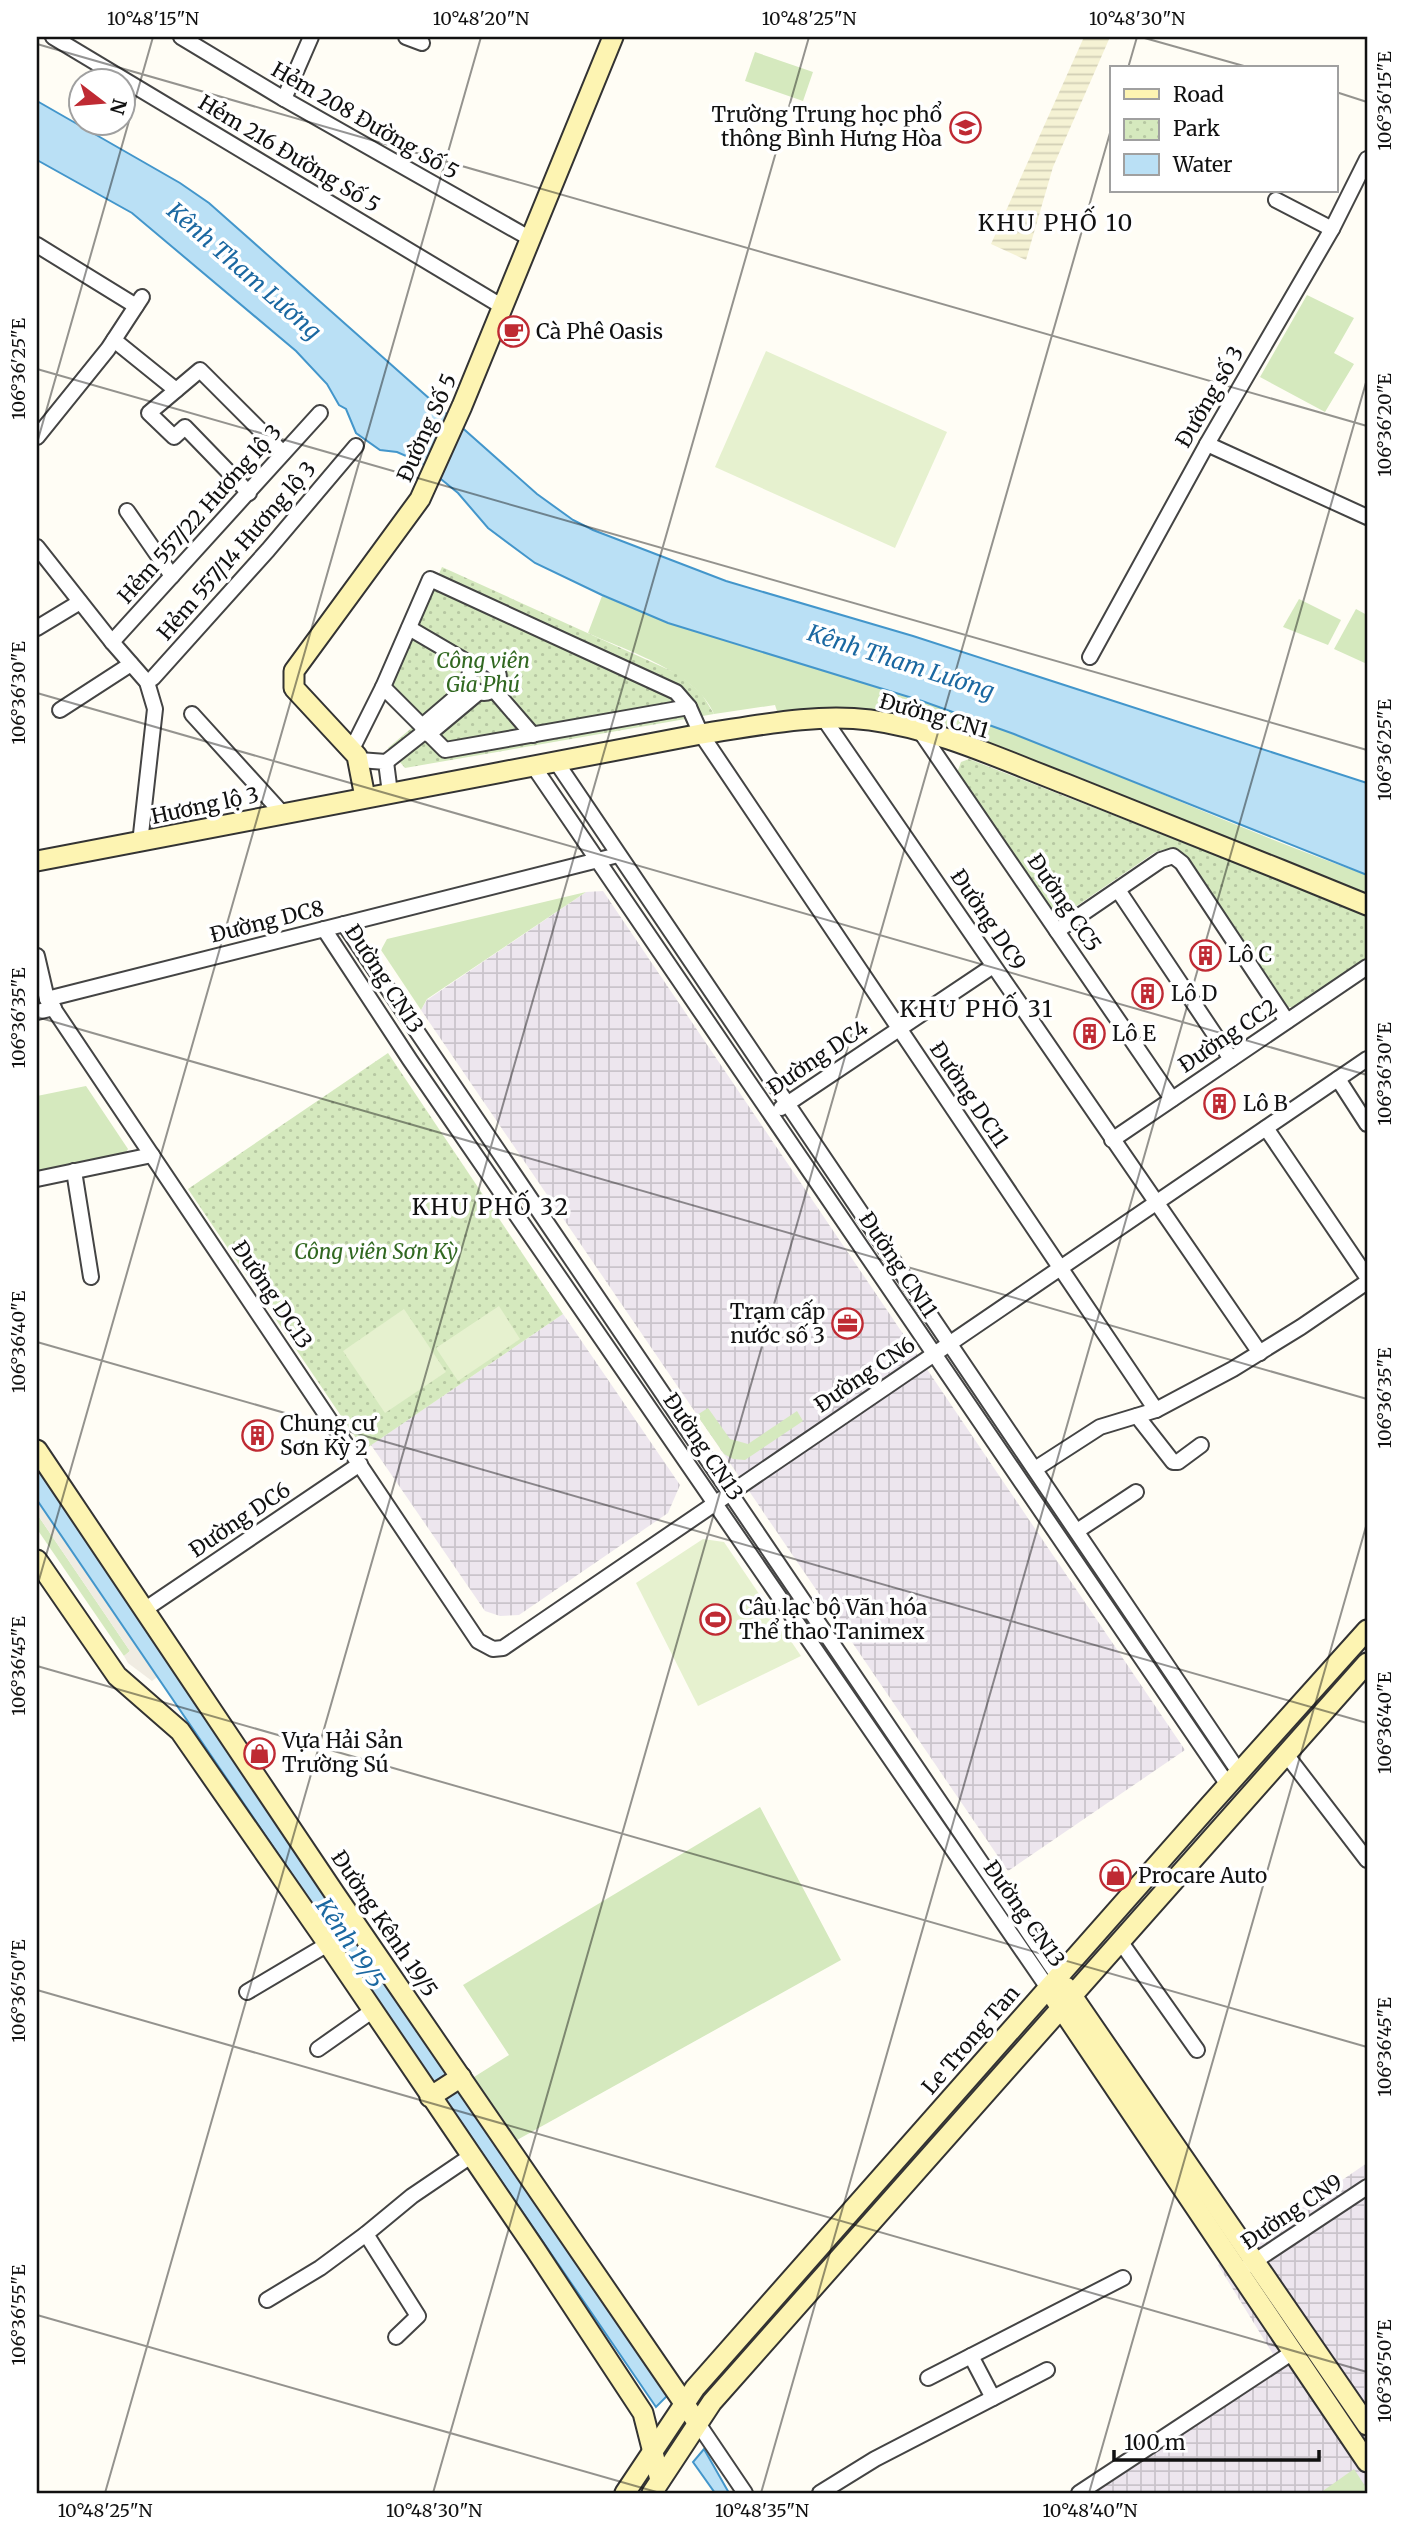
<svg xmlns="http://www.w3.org/2000/svg" width="1404" height="2530" font-family="Merriweather,serif">
<style>
.industrial{fill:url(#industrial-grid)}
.farmland{fill:url(#farmland-rules)}
.grass{fill:#d5e9be}
.park{fill:url(#park-dots)}
.pitch{fill:#e6f1cf}
.plaza{fill:#f0ece2}
.water{fill:#bae0f5;stroke:#4396cb;stroke-width:2}
.lines{fill:none;stroke-linecap:round;stroke-linejoin:round}
.street-casing{stroke:#444;stroke-width:18}
.secondary-casing{stroke:#333;stroke-width:23}
.street{stroke:#fff;stroke-width:14}
.secondary{stroke:#fdf4b2;stroke-width:19}
.ticks{fill:none;stroke:#111;stroke-width:2;stroke-opacity:0.45}
.labels{text-anchor:middle;stroke-width:7;stroke-linejoin:round;paint-order:stroke}
.poi-label{font-size:21px;fill:#111;stroke:#fff;text-anchor:start}
.street-label{font-size:21px;fill:#111;stroke:#fff}
.park-label{font-size:21px;font-style:italic;fill:#316821;stroke:#fff}
.neighbourhood-label{font-size:23px;letter-spacing:2px;fill:#111;stroke:#fff}
.water-label{font-size:23px;font-style:italic;fill:#1b68a1;stroke:#fff}
.neatline{fill:none;stroke:#111;stroke-width:2.5}
.ticks-label{font-size:18px;text-anchor:middle;fill:#111}
</style>
<defs>
<pattern id="industrial-grid" width="8" height="8" patternUnits="userSpaceOnUse" patternTransform="scale(1.75)"><rect width="8" height="8" fill="#ede6ee"/><path d="M0 4h8M4 0v8" fill="none" stroke="#cac4cb"/></pattern>
<pattern id="farmland-rules" width="6" height="5" patternUnits="userSpaceOnUse" patternTransform="scale(1.75)"><rect width="6" height="5" fill="#f5f2d4"/><path d="M0 2.5h6" fill="none" stroke="#d1ceb5"/></pattern>
<pattern id="park-dots" width="8" height="8" patternUnits="userSpaceOnUse" patternTransform="scale(1.75)"><rect width="8" height="8" fill="#d5e9be"/><path d="M2 2h.1M6 6h.1" fill="none" stroke="#b6c7a2" stroke-width="1.8" stroke-linecap="round"/></pattern>
</defs>
<rect width="100%" height="100%" fill="#fffdf5"/>
<g class="industrial">
<path d="M603,891L1185,1750L1008,1871L421,1010L427,1000L586,892Z"/>
<path d="M563,1314L680,1485L668,1513L519,1615L500,1616L485,1611L371,1445Z"/>
<path d="M1367,2163V2493H1080L1273,2354L1218,2265Z"/>
</g>
<path class="farmland" d="M1084,37H1110L1053,167L1026,260L991,244Z"/>
<g class="grass">
<path d="M755,52L813,72L803,101L745,81Z"/>
<path d="M1307,295L1354,318L1334,353L1354,364L1325,412L1260,377Z"/>
<path d="M602,596C736,650 878,682 1013,734C1132,779 1247,833 1367,875V894L1071,774L910,717C861,704 826,707 777,711L775,705L714,714C697,672 627,651 588,633Z"/>
<path d="M1299,599L1341,620L1328,645L1283,627Z"/>
<path d="M1356,609L1367,615V664L1334,649Z"/>
<path d="M586,892L427,999L421,1010L381,950L387,939Z"/>
<path d="M86,1086L128,1149L124,1156L37,1174V1096Z"/>
<path d="M708,1408L730,1439L748,1444L797,1411L803,1421L745,1460L733,1459L724,1454L697,1415Z"/>
<path d="M37,1514L130,1651L124,1656L37,1529Z"/>
<path d="M760,1807L841,1960L517,2140L474,2077L509,2055L463,1985Z"/>
<path d="M1354,2469L1367,2489V2493H1320Z"/>
</g>
<g class="park">
<path d="M442,567L678,674L701,693L714,714L405,768L388,748L415,725L389,687Z"/>
<path d="M969,759L1367,914V958L1295,1007H1288L1188,858C1178,847 1167,847 1154,853L1062,916L1054,915L957,773L961,762Z"/>
<path d="M388,1053L563,1314L364,1450L188,1189Z"/>
</g>
<g class="pitch">
<path d="M766,351L947,432L895,548L715,467Z"/>
<path d="M499,1306L520,1339L458,1381L436,1348Z"/>
<path d="M404,1309L446,1372L385,1413L343,1351Z"/>
<path d="M703,1539L724,1542L801,1656L698,1706L636,1583Z"/>
</g>
<path class="plaza" d="M37,1500L157,1677L152,1681L128,1663L124,1656L130,1651L37,1514Z"/>
<g class="water">
<path d="M37,101L180,183L209,203L537,494L573,520L593,530L726,581L913,636L1367,783V875L1014,734L922,701L668,623L602,595L535,563L488,528L458,493L420,462L397,452L380,450L356,433L346,409L339,405L327,384L296,351L132,213L37,160Z"/>
<path d="M37,1468L450,2077L436,2086L37,1500Z"/>
<path d="M455,2084L668,2395L656,2407L441,2093Z"/>
<path d="M704,2449L729,2493H715L693,2462Z"/>
</g>
<g class="lines">
<defs>
<g id="street">
<path d="M53,37L503,307"/>
<path d="M181,37L284,99L531,239"/>
<path d="M406,37L422,43"/>
<path d="M284,99L311,37"/>
<path d="M1276,200L1332,229"/>
<path d="M37,245L136,306"/>
<path d="M114,340L176,390"/>
<path d="M37,437L108,349L142,297"/>
<path d="M1207,444L1367,517"/>
<path d="M249,493L185,427L174,437L149,413L200,370L283,453"/>
<path d="M127,511L172,576"/>
<path d="M37,547L112,642L147,682L155,709L140,843"/>
<path d="M37,628L80,602"/>
<path d="M409,628L474,666"/>
<path d="M112,642L320,413"/>
<path d="M1090,657L1207,444L1332,229L1367,159"/>
<circle cx="484" cy="678" r="15"/>
<path d="M147,682L153,678L268,550L356,446"/>
<path d="M383,687L422,726"/>
<path d="M494,690L533,735"/>
<path d="M60,710L131,664"/>
<path d="M192,714L282,813"/>
<path d="M824,719L1260,1353"/>
<path d="M920,731L1172,1099"/>
<path d="M423,733L422,726L470,685"/>
<path d="M429,734L445,750L689,707"/>
<path d="M352,749L383,687L430,579L676,692L689,707L701,734L1156,1410"/>
<path d="M359,760L386,762L390,793"/>
<path d="M386,762L423,733L429,734L478,693"/>
<path d="M557,763L1239,1772"/>
<path d="M534,767L1228,1785"/>
<path d="M1118,890L1231,1059"/>
<path d="M344,924L1058,1976"/>
<path d="M324,929L410,1060L1048,1988"/>
<path d="M1057,931L1161,860L1173,856L1182,863L1287,1021"/>
<path d="M37,956L47,999L478,1641L493,1649L503,1648L1367,1059"/>
<path d="M47,999L618,855"/>
<path d="M37,1012L54,1008"/>
<path d="M1338,1079L1367,1124"/>
<path d="M781,1108L993,966"/>
<path d="M1266,1128L1367,1277"/>
<path d="M1112,1140L1367,967"/>
<path d="M74,1171L91,1277"/>
<path d="M37,1179L152,1155"/>
<path d="M1137,1416L1173,1462H1178L1201,1445"/>
<path d="M1035,1469L1100,1427L1156,1410L1233,1369L1301,1327L1367,1282"/>
<path d="M1077,1531L1136,1492"/>
<path d="M144,1610L360,1464"/>
<path d="M1285,1753L1367,1860"/>
<path d="M1120,1941L1197,2050"/>
<path d="M247,1992L328,1944"/>
<path d="M318,2049L372,2011"/>
<path d="M366,2234L418,2316L396,2337"/>
<path d="M1249,2265L1367,2187"/>
<path d="M267,2300L320,2268L366,2234L412,2196L471,2156"/>
<path d="M971,2356L1123,2278"/>
<path d="M928,2378L971,2356L993,2398"/>
<path d="M697,2422L745,2493"/>
<path d="M820,2493L875,2459L1047,2370"/>
<path d="M1079,2493L1293,2352"/>
</g>
<g id="secondary">
<path d="M365,797L357,756L294,688V671L420,499L462,406L613,37"/>
<path d="M37,861L701,734C756,726 814,713 870,720C937,729 1003,760 1066,784C1167,824 1267,864 1367,905"/>
<path d="M37,1450L335,1894L697,2422"/>
<path d="M37,1560L117,1676L180,1731L328,1944L535,2249L643,2413L660,2480"/>
<path d="M1066,1987L1367,2425"/>
<path d="M1055,1999L1367,2462"/>
<path d="M430,2097L461,2077"/>
<path d="M625,2493L695,2388L1209,1806L1367,1630"/>
<path d="M652,2493L712,2402L1367,1663"/>
</g>
</defs>
<use href="#street" class="street-casing"/>
<use href="#secondary" class="secondary-casing"/>
<use href="#street" class="street"/>
<use href="#secondary" class="secondary"/>
</g>
<path class="ticks" d="M1141,37L1251,68M37,44L1367,426M1128,68L1137,37M1336,92L1367,102M37,369L1367,750M37,443L153,37M37,693L1367,1075M37,1017L1367,1399M37,1342L1367,1723M37,1587L481,37M37,1666L1367,2047M37,1990L1367,2372M37,2315L660,2493M105,2493L809,37M433,2493L1112,126M761,2493L1367,379M1089,2493L1367,1523"/>
<defs>
<symbol id="school-ring" viewBox="-11 -11 22 22"><circle r="9.5" fill="#fff" stroke="#bf2a33" stroke-width="1.5"/><path d="M0-5L7-2L0 1L-7-2ZM-4 1L0 2.5L4 1V4Q0 6-4 4Z" fill="#bf2a33"/></symbol>
<symbol id="cafe-ring" viewBox="-11 -11 22 22"><circle r="9.5" fill="#fff" stroke="#bf2a33" stroke-width="1.5"/><path d="M-5.5-4.5H6V0H3Q3 3.5 0 3.5H-2.5Q-5.5 3.5-5.5 0ZM3-3.2v2h1.7v-2ZM-6 4.5H4V6H-6Z" fill="#bf2a33"/></symbol>
<symbol id="building-ring" viewBox="-11 -11 22 22"><circle r="9.5" fill="#fff" stroke="#bf2a33" stroke-width="1.5"/><path d="M-4-6H4V6H1V3H-1V6H-4ZM-2.5-4.3h1.7v1.8h-1.7ZM.8-4.3h1.7v1.8H.8ZM-2.5-1h1.7V.8h-1.7ZM.8-1h1.7V.8H.8Z" fill="#bf2a33"/></symbol>
<symbol id="office-ring" viewBox="-11 -11 22 22"><circle r="9.5" fill="#fff" stroke="#bf2a33" stroke-width="1.5"/><path d="M-6-3h4V-5.5h4V-3h4V5H-6ZM-1-4.5V-3h2v-1.5ZM-6 0V1H6V0Z" fill="#bf2a33"/></symbol>
<symbol id="stadium-ring" viewBox="-11 -11 22 22"><circle r="9.5" fill="#fff" stroke="#bf2a33" stroke-width="1.5"/><path d="M0-5a6.5 5 0 1 0 0 10a6.5 5 0 1 0 0-10ZM-3.5-1.8h7v3.6h-7Z" fill="#bf2a33"/></symbol>
<symbol id="shop-ring" viewBox="-11 -11 22 22"><circle r="9.5" fill="#fff" stroke="#bf2a33" stroke-width="1.5"/><path d="M-5-2.5h2.3a2.7 3.5 0 0 1 5.4 0H5L5.5 6h-11ZM-1.5-2.5h3a1.5 2.3 0 0 0-3 0Z" fill="#bf2a33"/></symbol>
</defs>
<g fill-rule="evenodd">
<use href="#school-ring" x="948" y="110" width="35" height="35"/>
<use href="#cafe-ring" x="496" y="314" width="35" height="35"/>
<use href="#building-ring" x="1188" y="938" width="35" height="35"/>
<use href="#building-ring" x="1130" y="976" width="35" height="35"/>
<use href="#building-ring" x="1072" y="1016" width="35" height="35"/>
<use href="#building-ring" x="1202" y="1086" width="35" height="35"/>
<use href="#office-ring" x="830" y="1306" width="35" height="35"/>
<use href="#building-ring" x="240" y="1418" width="35" height="35"/>
<use href="#stadium-ring" x="698" y="1602" width="35" height="35"/>
<use href="#shop-ring" x="242" y="1736" width="35" height="35"/>
<use href="#shop-ring" x="1098" y="1858" width="35" height="35"/>
</g>
<g class="labels">
<g class="poi-label">
<text x="942" y="122" text-anchor="end">Trường Trung học phổ<tspan x="942" dy="24">thông Bình Hưng Hòa</tspan></text>
<text x="536" y="339">Cà Phê Oasis</text>
<text x="1228" y="962">Lô C</text>
<text x="1171" y="1001">Lô D</text>
<text x="1112" y="1041">Lô E</text>
<text x="1243" y="1111">Lô B</text>
<text x="825" y="1319" text-anchor="end">Trạm cấp<tspan x="825" dy="24">nước số 3</tspan></text>
<text x="280" y="1431">Chung cư<tspan x="280" dy="24">Sơn Kỳ 2</tspan></text>
<text x="739" y="1615">Câu lạc bộ Văn hóa<tspan x="739" dy="24">Thể thao Tanimex</tspan></text>
<text x="282" y="1748">Vựa Hải Sản<tspan x="282" dy="24">Trường Sú</tspan></text>
<text x="1138" y="1883">Procare Auto</text>
</g>
<g class="street-label">
<text transform="translate(365 121) rotate(30)" y="7">Hẻm 208 Đường Số 5</text>
<text transform="translate(289 154) rotate(31)" y="7">Hẻm 216 Đường Số 5</text>
<text transform="translate(1210 397) rotate(-60)" y="7">Đường số 3</text>
<text transform="translate(427 428) rotate(-66)" y="7">Đường Số 5</text>
<text transform="translate(200 514) rotate(-48)" y="7">Hẻm 557/22 Hương lộ 3</text>
<text transform="translate(237 551) rotate(-49)" y="7">Hẻm 557/14 Hương lộ 3</text>
<text transform="translate(934 716) rotate(16)" y="7">Đường CN1</text>
<text transform="translate(205 806) rotate(-12)" y="7">Hương lộ 3</text>
<text transform="translate(1064 903) rotate(56)" y="7">Đường CC5</text>
<text transform="translate(988 920) rotate(56)" y="7">Đường DC9</text>
<text transform="translate(267 922) rotate(-14)" y="7">Đường DC8</text>
<text transform="translate(384 979) rotate(57)" y="7">Đường CN13</text>
<text transform="translate(1228 1036) rotate(-34)" y="7">Đường CC2</text>
<text transform="translate(818 1058) rotate(-34)" y="7">Đường DC4</text>
<text transform="translate(969 1095) rotate(56)" y="7">Đường DC11</text>
<text transform="translate(898 1265) rotate(56)" y="7">Đường CN11</text>
<text transform="translate(272 1295) rotate(56)" y="7">Đường DC13</text>
<text transform="translate(865 1375) rotate(-34)" y="7">Đường CN6</text>
<text transform="translate(703 1447) rotate(56)" y="7">Đường CN13</text>
<text transform="translate(240 1520) rotate(-34)" y="7">Đường DC6</text>
<text transform="translate(1024 1914) rotate(55)" y="7">Đường CN13</text>
<text transform="translate(384 1924) rotate(56)" y="7">Đường Kênh 19/5</text>
<text transform="translate(971 2040) rotate(-49)" y="7">Le Trong Tan</text>
<text transform="translate(1292 2212) rotate(-34)" y="7">Đường CN9</text>
</g>
<g class="park-label">
<text x="483" y="668">Công viên<tspan x="483" dy="24">Gia Phú</tspan></text>
<text x="376" y="1259">Công viên Sơn Kỳ</text>
</g>
<g class="neighbourhood-label">
<text x="1056" y="231">KHU PHỐ 10</text>
<text x="977" y="1017">KHU PHỐ 31</text>
<text x="491" y="1215">KHU PHỐ 32</text>
</g>
<g class="water-label">
<text transform="translate(244 271) rotate(41)" y="8">Kênh Tham Lương</text>
<text transform="translate(901 662) rotate(18)" y="8">Kênh Tham Lương</text>
<text transform="translate(350 1943) rotate(56)" y="8">Kênh 19/5</text>
</g>
</g>
<rect width="1404" height="2530" fill="none" stroke="#ffffff" stroke-width="77"/>
<rect x="1110" y="66" width="228" height="126" fill="#ffffff" stroke="#a0a0a0" stroke-width="2"/>
<rect x="1124" y="89" width="35" height="10" fill="#fdf4b2" stroke="#a0a0a0" stroke-width="2"/>
<text x="1173" y="102" font-size="21" fill="#111111">Road</text>
<rect x="1124" y="119" width="35" height="21" fill="url(#park-dots)" stroke="#a0a0a0" stroke-width="2"/>
<text x="1173" y="136" font-size="21" fill="#111111">Park</text>
<rect x="1124" y="154" width="35" height="21" fill="#bae0f5" stroke="#a0a0a0" stroke-width="2"/>
<text x="1173" y="172" font-size="21" fill="#111111">Water</text>
<g transform="translate(102 102) rotate(106)"><circle r="33" fill="#ffffff" stroke="#a0a0a0" stroke-width="2"/>
<path d="M0-5L12 26L0 18L-12 26Z" fill="#bf2a33"/>
<text y="-10" font-size="19" font-weight="bold" text-anchor="middle" fill="#111111">N</text>
</g>
<path d="M1114 2450v10h205v-10" fill="none" stroke="#111111" stroke-width="3.5"/>
<text x="1124" y="2450" font-size="21" fill="#111111" stroke="#ffffff" stroke-width="5" paint-order="stroke">100 m</text>
<rect x="38" y="38" width="1328" height="2454" class="neatline"/>
<g class="ticks-label">
<text x="153" y="25">10°48'15"N</text>
<text x="481" y="25">10°48'20"N</text>
<text x="809" y="25">10°48'25"N</text>
<text x="1137" y="25">10°48'30"N</text>
<text transform="translate(1385 101) rotate(-90)" y="6">106°36'15"E</text>
<text transform="translate(19 369) rotate(-90)" y="6">106°36'25"E</text>
<text transform="translate(1385 425) rotate(-90)" y="6">106°36'20"E</text>
<text transform="translate(19 693) rotate(-90)" y="6">106°36'30"E</text>
<text transform="translate(1385 750) rotate(-90)" y="6">106°36'25"E</text>
<text transform="translate(19 1018) rotate(-90)" y="6">106°36'35"E</text>
<text transform="translate(1385 1074) rotate(-90)" y="6">106°36'30"E</text>
<text transform="translate(19 1342) rotate(-90)" y="6">106°36'40"E</text>
<text transform="translate(1385 1398) rotate(-90)" y="6">106°36'35"E</text>
<text transform="translate(19 1666) rotate(-90)" y="6">106°36'45"E</text>
<text transform="translate(1385 1723) rotate(-90)" y="6">106°36'40"E</text>
<text transform="translate(19 1991) rotate(-90)" y="6">106°36'50"E</text>
<text transform="translate(1385 2047) rotate(-90)" y="6">106°36'45"E</text>
<text transform="translate(19 2315) rotate(-90)" y="6">106°36'55"E</text>
<text transform="translate(1385 2371) rotate(-90)" y="6">106°36'50"E</text>
<text x="105" y="2517">10°48'25"N</text>
<text x="434" y="2517">10°48'30"N</text>
<text x="762" y="2517">10°48'35"N</text>
<text x="1090" y="2517">10°48'40"N</text>
</g>
</svg>
